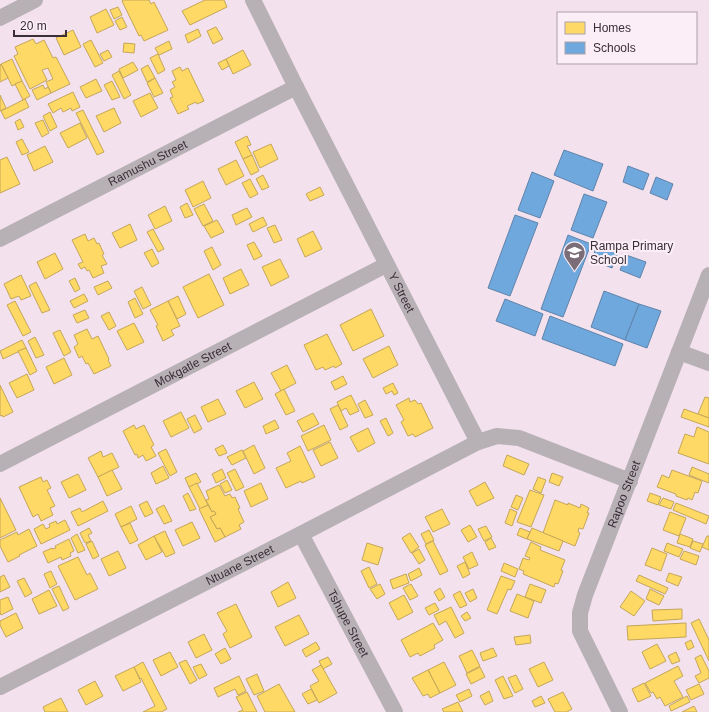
<svg xmlns="http://www.w3.org/2000/svg" width="709" height="712" font-family="Helvetica,sans-serif">
<style>
.homes{fill:#ffd966;stroke:#c4a658}
.schools{fill:#6fa8dc;stroke:#5f83aa}
.lines{fill:none;stroke-linecap:round;stroke-linejoin:round}
.street{stroke:#b7b1b5;stroke-width:16}
.labels{text-anchor:middle;stroke-width:4;stroke-linejoin:round;paint-order:stroke}
.street-label{font-size:12px;fill:#3a2e37;stroke:#fbeef7}
.poi-label{font-size:12px;fill:#3a2e37;stroke:#fbeef7;text-anchor:start}
</style>
<rect width="100%" height="100%" fill="#f3e1ee"/>
<g class="homes">
<path d="M123,0H149L151,4L154,2L168,30L144,41L141,35L139,36L122,1Z"/>
<path d="M205,0H224L227,7L190,25L182,11Z"/>
<path d="M118,7L122,15L114,19L110,10Z"/>
<path d="M106,9L114,25L97,33L90,17Z"/>
<path d="M122,17L127,27L120,30L115,21Z"/>
<path d="M216,27L223,39L213,44L207,31Z"/>
<path d="M198,29L201,36L188,43L185,35Z"/>
<path d="M73,30L81,47L64,55L56,38Z"/>
<path d="M33,39L36,44L44,40L53,58L56,57L70,84L51,93L46,82L53,79L48,68L42,70L47,80L30,89L14,56L18,54L15,47Z"/>
<path d="M91,40L103,63L95,67L83,44Z"/>
<path d="M169,41L172,49L159,55L155,48Z"/>
<path d="M124,43L135,44L134,53L123,52Z"/>
<path d="M108,50L112,57L104,61L100,54Z"/>
<path d="M243,50L251,65L233,74L226,59Z"/>
<path d="M158,54L165,70L158,74L150,58Z"/>
<path d="M12,59L22,81L12,86L1,64Z"/>
<path d="M226,59L229,66L222,70L218,63Z"/>
<path d="M133,62L138,70L123,78L119,69Z"/>
<path d="M1,64L8,78L0,82V65Z"/>
<path d="M148,65L155,78L147,82L141,69Z"/>
<path d="M180,67L182,71L188,68L204,101L197,104L196,102L187,106L189,109L178,114L170,98L173,97L170,90L175,87L172,82L176,80L172,71Z"/>
<path d="M119,71L131,95L124,99L112,75Z"/>
<path d="M155,78L163,93L154,97L147,83Z"/>
<path d="M96,79L102,91L86,98L80,87Z"/>
<path d="M22,81L30,96L23,100L15,84Z"/>
<path d="M112,81L120,97L112,100L104,85Z"/>
<path d="M43,85L45,89L48,87L51,93L37,100L32,90Z"/>
<path d="M73,92L80,107L72,111L71,108L63,112L61,108L53,113L48,104Z"/>
<path d="M150,93L158,108L141,117L133,101Z"/>
<path d="M0,95L6,108L0,111Z"/>
<path d="M25,99L29,107L5,119L1,111Z"/>
<path d="M114,108L121,123L104,132L96,116Z"/>
<path d="M83,110L104,152L97,155L76,113Z"/>
<path d="M50,112L57,127L50,131L43,116Z"/>
<path d="M20,119L24,127L18,130L15,122Z"/>
<path d="M43,120L49,133L42,137L35,123Z"/>
<path d="M80,123L87,138L68,148L60,133Z"/>
<path d="M247,136L251,145L247,146L252,155L243,159L235,142Z"/>
<path d="M22,139L29,152L22,155L16,142Z"/>
<path d="M271,144L278,159L260,168L253,152Z"/>
<path d="M45,146L53,162L34,171L27,155Z"/>
<path d="M252,155L259,171L251,175L243,159Z"/>
<path d="M7,157L20,184L0,193V160Z"/>
<path d="M236,160L244,176L226,185L218,169Z"/>
<path d="M263,175L269,187L262,190L256,179Z"/>
<path d="M250,179L258,194L250,198L242,183Z"/>
<path d="M203,181L211,198L193,207L185,190Z"/>
<path d="M320,187L324,195L310,201L306,194Z"/>
<path d="M187,203L193,215L185,218L180,207Z"/>
<path d="M204,204L213,221L203,226L194,209Z"/>
<path d="M165,206L172,221L155,229L148,215Z"/>
<path d="M247,208L252,217L236,225L232,215Z"/>
<path d="M263,217L267,225L253,232L249,224Z"/>
<path d="M217,220L224,232L211,238L204,226Z"/>
<path d="M130,224L137,240L120,248L112,233Z"/>
<path d="M275,225L282,240L274,243L267,228Z"/>
<path d="M153,229L164,249L158,252L147,232Z"/>
<path d="M313,231L322,249L305,257L297,239Z"/>
<path d="M85,234L88,241L94,238L97,244L99,243L104,254L102,255L107,264L101,266L104,273L93,278L89,270L87,271L85,267L81,269L78,264L83,262L72,240Z"/>
<path d="M254,242L262,256L254,260L247,245Z"/>
<path d="M212,247L221,265L213,270L204,251Z"/>
<path d="M152,249L159,263L152,267L144,253Z"/>
<path d="M55,253L63,269L45,279L37,262Z"/>
<path d="M280,259L289,277L271,286L262,267Z"/>
<path d="M241,269L249,285L230,294L223,278Z"/>
<path d="M209,274L224,305L198,318L183,287Z"/>
<path d="M21,275L31,296L21,300L19,296L11,299L4,284Z"/>
<path d="M75,278L80,289L75,292L69,281Z"/>
<path d="M108,281L112,288L98,295L94,287Z"/>
<path d="M36,282L50,310L42,313L29,286Z"/>
<path d="M142,287L151,305L143,309L134,291Z"/>
<path d="M84,294L88,301L74,308L70,301Z"/>
<path d="M178,296L186,314L177,319L168,301Z"/>
<path d="M135,298L143,314L135,318L128,302Z"/>
<path d="M15,301L31,332L23,336L7,305Z"/>
<path d="M168,301L180,326L171,330L174,335L163,341L156,326L158,325L150,310Z"/>
<path d="M371,309L384,336L353,351L340,325Z"/>
<path d="M85,310L89,318L77,323L73,315Z"/>
<path d="M109,312L116,326L109,330L101,316Z"/>
<path d="M134,323L144,342L127,350L117,331Z"/>
<path d="M87,329L92,339L98,336L109,359L108,360L111,366L94,374L88,363L86,364L82,356L79,358L74,347L78,344L74,335Z"/>
<path d="M60,330L71,352L64,356L53,333Z"/>
<path d="M327,334L342,364L335,368L334,366L325,370L323,367L316,370L304,345Z"/>
<path d="M35,337L44,355L36,358L28,341Z"/>
<path d="M22,340L26,348L3,359L0,351Z"/>
<path d="M389,346L398,365L373,378L363,359Z"/>
<path d="M26,348L37,371L30,375L18,351Z"/>
<path d="M64,358L72,375L54,384L46,367Z"/>
<path d="M287,365L296,383L281,391L271,373Z"/>
<path d="M27,374L34,390L17,398L9,383Z"/>
<path d="M343,376L347,384L335,390L331,382Z"/>
<path d="M254,382L263,399L245,408L236,391Z"/>
<path d="M393,383L398,393L394,395L392,391L386,394L383,388Z"/>
<path d="M0,385L13,412L3,417L2,415L0,416Z"/>
<path d="M284,389L295,411L286,415L275,394Z"/>
<path d="M351,395L359,411L350,415L346,408L341,411L337,402Z"/>
<path d="M705,397L709,398V418L698,414Z"/>
<path d="M409,398L410,402L415,400L418,404L421,403L433,428L415,437L413,434L408,436L401,422L404,420L396,405Z"/>
<path d="M218,399L226,414L208,422L201,407Z"/>
<path d="M365,400L373,415L365,418L358,404Z"/>
<path d="M338,405L348,426L340,430L330,409Z"/>
<path d="M684,409L709,418V427L681,417Z"/>
<path d="M181,412L189,428L171,437L163,421Z"/>
<path d="M313,413L319,424L303,432L297,421Z"/>
<path d="M195,415L202,429L194,433L187,419Z"/>
<path d="M386,418L393,433L388,436L380,421Z"/>
<path d="M275,420L279,428L266,434L263,426Z"/>
<path d="M134,425L136,429L144,425L154,445L151,447L156,456L146,461L143,455L138,458L137,454L135,455L123,431Z"/>
<path d="M324,425L331,440L308,451L301,436Z"/>
<path d="M697,427L709,432V464L678,453L685,434L694,437Z"/>
<path d="M368,428L375,443L358,452L350,437Z"/>
<path d="M330,442L338,458L321,466L313,450Z"/>
<path d="M223,445L227,453L219,456L215,449Z"/>
<path d="M254,445L265,468L254,474L243,451Z"/>
<path d="M300,446L315,477L302,483L301,481L286,488L276,468L291,461L287,453Z"/>
<path d="M166,449L177,472L170,476L158,453Z"/>
<path d="M242,450L246,458L232,465L227,457Z"/>
<path d="M101,451L103,457L112,453L119,467L98,477L88,458Z"/>
<path d="M507,455L529,464L524,475L503,466Z"/>
<path d="M163,466L169,478L156,484L151,473Z"/>
<path d="M692,467L709,474V483L689,475Z"/>
<path d="M222,469L226,478L216,483L212,474Z"/>
<path d="M235,469L244,487L236,491L227,473Z"/>
<path d="M112,470L122,489L107,496L98,477Z"/>
<path d="M672,470L702,481L698,493L695,492L692,500L688,498L687,500L676,496V494L657,487L662,475L669,478Z"/>
<path d="M196,473L201,482L189,487L185,478Z"/>
<path d="M552,473L563,477L559,486L549,482Z"/>
<path d="M78,474L86,490L69,498L61,482Z"/>
<path d="M41,477L43,482L47,480L51,488L47,490L55,506L50,508L53,515L41,521L38,514L33,517L19,487Z"/>
<path d="M538,477L546,480L541,493L533,489Z"/>
<path d="M227,480L232,490L225,493L220,484Z"/>
<path d="M485,482L494,498L477,506L469,491Z"/>
<path d="M197,483L208,505L200,509L189,487Z"/>
<path d="M261,483L268,499L251,507L244,491Z"/>
<path d="M219,485L225,496L230,494L232,498L235,497L240,508L238,509L244,522L239,525L241,529L225,537L220,528L217,529L210,517L216,514L214,511L212,512L206,500L209,499L206,491Z"/>
<path d="M530,490L544,495L531,527L517,522Z"/>
<path d="M188,493L196,509L190,511L183,496Z"/>
<path d="M650,493L661,497L658,505L647,501Z"/>
<path d="M516,495L523,498L518,510L511,507Z"/>
<path d="M0,498L16,530L0,538Z"/>
<path d="M663,498L674,502L671,509L659,505Z"/>
<path d="M555,500L568,505V503L580,508L581,504L589,508L587,513H589L583,529L579,528L578,532L580,533L575,546L543,533Z"/>
<path d="M103,501L108,511L78,526L71,512L80,508L82,512Z"/>
<path d="M147,501L153,513L145,517L139,505Z"/>
<path d="M676,503L709,516L706,524L673,510Z"/>
<path d="M164,505L172,521L164,524L156,509Z"/>
<path d="M208,505L212,512L214,511L216,514L210,517L217,529L220,528L225,537L215,542L199,509Z"/>
<path d="M131,506L137,519L121,527L115,514Z"/>
<path d="M442,509L450,524L433,532L425,517Z"/>
<path d="M510,509L517,512L512,526L505,523Z"/>
<path d="M670,512L686,518L679,536L663,530Z"/>
<path d="M65,520L70,530L41,544L34,529L43,524L46,529L50,527L49,524L56,521L57,524Z"/>
<path d="M192,522L200,538L183,546L175,530Z"/>
<path d="M130,523L138,540L130,544L121,527Z"/>
<path d="M470,525L477,537L468,542L461,530Z"/>
<path d="M486,526L492,537L484,541L478,529Z"/>
<path d="M89,528L92,533L88,535L91,541L85,543L80,533Z"/>
<path d="M520,528L530,532L527,539L517,535Z"/>
<path d="M532,528L563,541L559,551L527,539Z"/>
<path d="M29,529L37,546L19,555L20,556L8,562L0,546V540L17,532L18,535Z"/>
<path d="M429,530L434,540L426,544L421,534Z"/>
<path d="M165,531L175,553L166,557L154,536Z"/>
<path d="M410,533L419,547L411,553L402,538Z"/>
<path d="M77,534L85,550L78,553L71,538Z"/>
<path d="M680,534L693,539L690,547L677,543Z"/>
<path d="M154,536L162,552L146,560L138,545Z"/>
<path d="M707,536H709V550L702,547Z"/>
<path d="M491,538L496,547L489,550L485,542Z"/>
<path d="M69,539L74,551L70,553L71,556L62,560L61,557L48,563L43,552L52,548V549L56,548L55,546Z"/>
<path d="M92,541L99,556L93,559L86,544Z"/>
<path d="M433,541L448,571L440,575L425,545Z"/>
<path d="M693,541L703,544L700,552L690,548Z"/>
<path d="M531,542L541,547L540,550L565,560L561,570L563,571L558,584L555,583L554,587L523,574L524,571L519,569L523,558L529,560L530,558L525,556Z"/>
<path d="M367,543L383,548L378,565L362,560Z"/>
<path d="M667,543L683,549L679,557L664,551Z"/>
<path d="M652,548L667,554L661,571L645,565Z"/>
<path d="M419,549L425,560L419,564L412,553Z"/>
<path d="M118,551L126,568L109,576L101,559Z"/>
<path d="M684,551L699,556L696,565L680,559Z"/>
<path d="M472,552L478,565L469,569L463,557Z"/>
<path d="M78,557L87,575L90,573L98,589L75,600L58,566Z"/>
<path d="M465,562L470,574L463,578L457,566Z"/>
<path d="M504,563L518,569L515,577L501,571Z"/>
<path d="M369,567L377,584L369,588L361,571Z"/>
<path d="M419,568L422,575L411,581L408,574Z"/>
<path d="M51,571L57,584L50,588L44,574Z"/>
<path d="M669,573L682,577L678,586L666,581Z"/>
<path d="M406,574L409,583L393,589L390,580Z"/>
<path d="M4,575L10,587L0,592V577Z"/>
<path d="M639,575L668,588L665,594L636,581Z"/>
<path d="M501,576L515,581L511,590L508,589L497,614L487,610Z"/>
<path d="M24,578L32,593L25,597L17,581Z"/>
<path d="M288,582L296,598L278,607L271,592Z"/>
<path d="M380,584L385,594L377,599L370,589Z"/>
<path d="M411,584L418,596L410,600L403,588Z"/>
<path d="M530,584L546,590L541,603L525,597Z"/>
<path d="M59,586L69,608L63,611L52,589Z"/>
<path d="M440,588L445,597L439,601L434,592Z"/>
<path d="M473,589L477,598L470,602L465,593Z"/>
<path d="M650,589L664,596L659,605L646,599Z"/>
<path d="M49,590L57,606L39,614L32,599Z"/>
<path d="M460,591L467,605L460,608L453,595Z"/>
<path d="M631,591L645,601L634,616L620,607Z"/>
<path d="M517,594L534,601L528,618L510,611Z"/>
<path d="M404,595L413,612L398,620L389,603Z"/>
<path d="M8,597L13,609L1,615L0,612V600Z"/>
<path d="M435,603L439,610L429,615L425,608Z"/>
<path d="M236,604L252,637L230,648L223,634L227,631L217,613Z"/>
<path d="M451,607L464,633L455,638L446,621L439,625L434,615Z"/>
<path d="M682,609V619L653,621L652,610Z"/>
<path d="M467,612L471,618L465,621L461,616Z"/>
<path d="M16,613L23,628L6,637L0,625V621Z"/>
<path d="M299,615L309,634L285,646L275,627Z"/>
<path d="M699,619L709,640V661L691,623Z"/>
<path d="M433,623L443,640L434,645L435,648L420,656L418,653L410,657L401,640Z"/>
<path d="M686,623V637L628,640L627,626Z"/>
<path d="M204,634L212,650L196,658L188,642Z"/>
<path d="M530,635L531,643L516,645L514,637Z"/>
<path d="M691,640L694,647L688,650L685,643Z"/>
<path d="M316,642L320,649L306,657L302,650Z"/>
<path d="M657,644L666,661L650,669L642,652Z"/>
<path d="M225,648L231,659L221,664L215,654Z"/>
<path d="M493,648L497,656L483,661L480,653Z"/>
<path d="M472,650L480,666L467,673L459,656Z"/>
<path d="M170,652L178,667L161,676L153,660Z"/>
<path d="M676,652L680,661L672,664L668,656Z"/>
<path d="M701,655L709,671V678L699,683L695,676L701,673L695,658Z"/>
<path d="M328,657L332,664L323,669L319,661Z"/>
<path d="M186,660L197,680L190,684L179,663Z"/>
<path d="M143,662L167,709L161,712H143L155,706L141,678L140,679L134,667Z"/>
<path d="M444,662L456,685L440,693L428,670Z"/>
<path d="M544,662L553,680L538,687L529,669Z"/>
<path d="M201,664L207,675L199,679L193,667Z"/>
<path d="M321,665L337,693L319,703L310,686L319,681L312,670Z"/>
<path d="M678,666L683,676L674,681L683,697L665,706L660,697L657,699L653,692L651,693L645,683Z"/>
<path d="M134,667L141,682L123,691L115,676Z"/>
<path d="M480,667L485,677L471,684L466,674Z"/>
<path d="M428,670L440,693L430,698L428,694L423,696L412,678Z"/>
<path d="M257,674L264,691L254,695L246,679Z"/>
<path d="M516,675L523,689L515,693L508,678Z"/>
<path d="M239,676L246,691L238,695L235,689L218,697L214,688Z"/>
<path d="M503,676L513,696L504,699L495,680Z"/>
<path d="M95,681L103,696L86,705L78,690Z"/>
<path d="M644,683L651,696L638,702L632,689Z"/>
<path d="M279,684L295,712H265L257,696Z"/>
<path d="M699,684L704,694L691,700L686,690Z"/>
<path d="M311,689L317,700L308,704L302,694Z"/>
<path d="M469,689L472,696L460,702L456,695Z"/>
<path d="M489,691L493,701L485,705L480,696Z"/>
<path d="M247,692L257,712H238L243,710L236,697Z"/>
<path d="M563,692L572,709L567,712H555L548,699Z"/>
<path d="M541,696L545,703L535,707L532,701Z"/>
<path d="M687,696L690,702L671,711L669,706Z"/>
<path d="M61,698L68,712H45L43,707Z"/>
<path d="M458,702L463,712H444L442,709Z"/>
<path d="M694,706L697,712H682Z"/>
</g>
<g class="schools">
<path d="M564,150L603,164L593,191L554,175Z"/>
<path d="M628,166L649,174L643,190L623,182Z"/>
<path d="M532,172L554,181L540,218L518,210Z"/>
<path d="M656,177L673,184L667,200L650,193Z"/>
<path d="M584,194L607,202L593,238L571,230Z"/>
<path d="M515,215L538,223L510,296L488,288Z"/>
<path d="M568,235L591,244L563,317L541,309Z"/>
<path d="M597,244L618,252L612,268L592,260Z"/>
<path d="M626,255L646,262L640,278L620,270Z"/>
<path d="M604,291L639,304L625,340L591,327Z"/>
<path d="M505,299L543,314L535,336L496,321Z"/>
<path d="M639,304L661,311L647,348L625,340Z"/>
<path d="M550,316L623,344L615,366L542,339Z"/>
</g>
<g class="lines">
<g class="street">
<path id="s1" d="M253,0L296,87L478,442L497,436L519,438L630,481"/>
<path d="M0,18L35,0"/>
<path id="s2" d="M0,239L296,87"/>
<path d="M679,352L709,363"/>
<path id="s3" d="M0,464L386,265"/>
<path id="s4" d="M301,534L395,712"/>
<path id="s5" d="M0,687L301,534L478,442"/>
<path id="s6" d="M620,712L580,631V613L585,595L709,275"/>
</g>
</g>
<defs>
<symbol id="school-pin" viewBox="-11 -11 22 30"><path d="M0 17L-7.5 6A9.5 9.5 0 1 1 7.5 6Z" fill="#7b6d77" stroke="#fbeef7"/><path d="M0-5L7-2L0 1L-7-2ZM-4 1L0 2.5L4 1V4Q0 6-4 4Z" fill="#fff"/></symbol>
</defs>
<g fill-rule="evenodd">
<use href="#school-pin" x="562" y="240" width="25" height="34"/>
</g>
<g class="labels">
<g class="street-label">
<text dy="4" stroke="none"><textPath href="#s2" startOffset="166">Ramushu Street</textPath></text>
<text dy="4" stroke="none"><textPath href="#s1" startOffset="328">Y Street</textPath></text>
<text dy="4" stroke="none"><textPath href="#s3" startOffset="217">Mokgatle Street</textPath></text>
<text dy="4" stroke="none"><textPath href="#s6" startOffset="235">Rapoo Street</textPath></text>
<text dy="4" stroke="none"><textPath href="#s5" startOffset="269">Ntuane Street</textPath></text>
<text dy="4" stroke="none"><textPath href="#s4" startOffset="101">Tshupe Street</textPath></text>
</g>
<g class="poi-label">
<text x="590" y="250">Rampa Primary<tspan x="590" dy="14">School</tspan></text>
</g>
</g>
<rect x="557" y="12" width="140" height="52" fill="#fbeef7" stroke="#aea1aa"/>
<rect x="565" y="22" width="20" height="12" fill="#ffd966" stroke="#aea1aa"/>
<text x="593" y="32" font-size="12" fill="#3a2e37">Homes</text>
<rect x="565" y="42" width="20" height="12" fill="#6fa8dc" stroke="#aea1aa"/>
<text x="593" y="52" font-size="12" fill="#3a2e37">Schools</text>
<path d="M14 30v6h52v-6" fill="none" stroke="#3a2e37" stroke-width="2"/>
<text x="20" y="30" font-size="12" fill="#3a2e37" stroke="#fbeef7" stroke-width="3" paint-order="stroke">20 m</text>
</svg>
